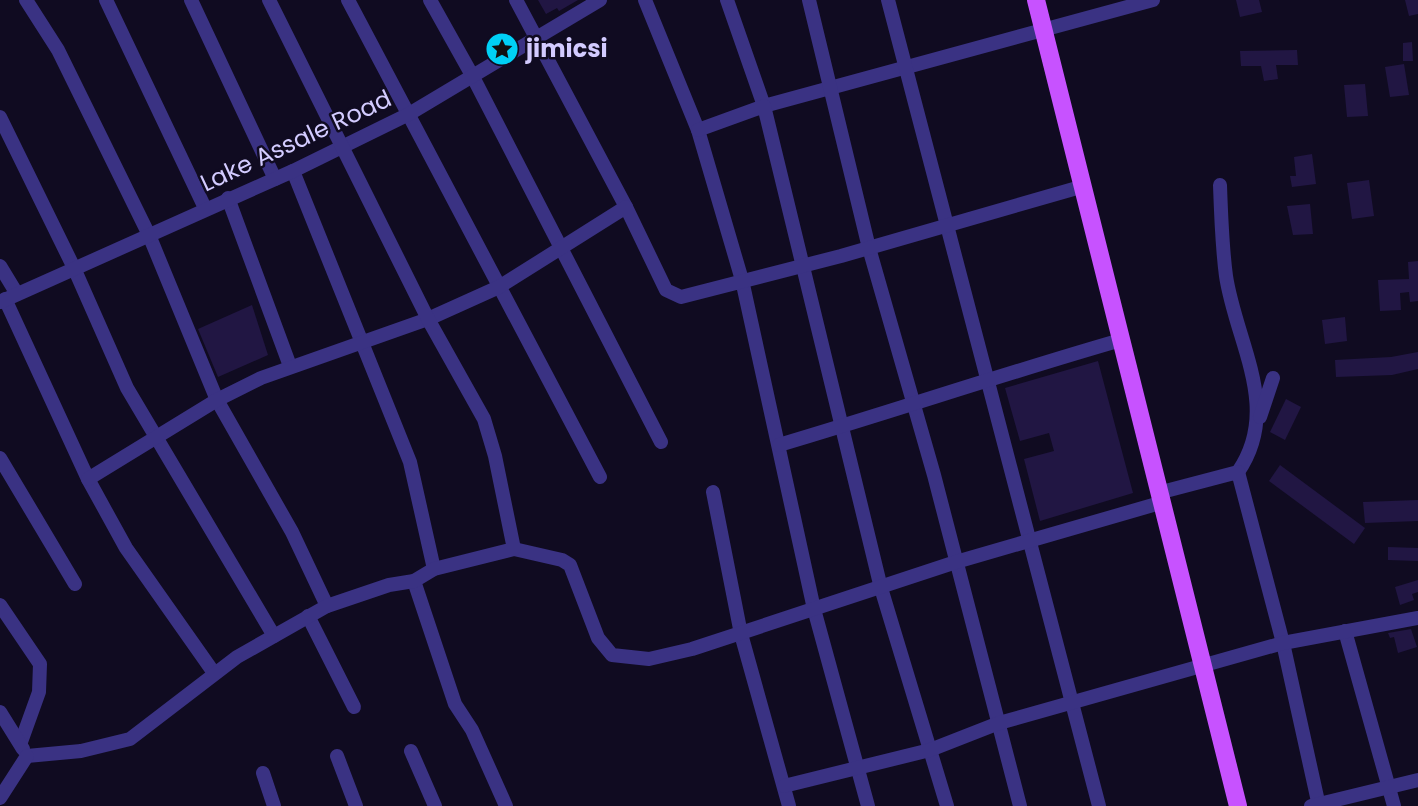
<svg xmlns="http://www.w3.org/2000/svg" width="1418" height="806" font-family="Poppins,sans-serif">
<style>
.building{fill:#211643}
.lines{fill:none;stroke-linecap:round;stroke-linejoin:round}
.minor{stroke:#3a3283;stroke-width:14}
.major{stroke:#c752ff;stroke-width:18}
.labels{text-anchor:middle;stroke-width:5;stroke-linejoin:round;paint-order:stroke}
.poi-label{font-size:24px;font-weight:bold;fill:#d3cbff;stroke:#100b21;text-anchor:start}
.street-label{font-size:24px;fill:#d3cbff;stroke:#100b21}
</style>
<rect width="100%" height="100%" fill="#100b21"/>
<g class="building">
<path d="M538,0H578L559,11L557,8L546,14Z"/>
<path d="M1236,0H1259L1262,12L1240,17Z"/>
<path d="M1405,0H1418V14L1409,16Z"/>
<path d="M1412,42L1413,61H1403V43Z"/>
<path d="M1297,50L1298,65H1276L1278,79L1264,81L1261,66H1241L1240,51Z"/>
<path d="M1404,64L1409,95L1390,97L1385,67Z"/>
<path d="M1365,84L1368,116L1347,117L1344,85Z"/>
<path d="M1312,154L1316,184L1292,187L1290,176H1296L1294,157Z"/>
<path d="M1369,180L1374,216L1352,219L1347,183Z"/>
<path d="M1310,204L1313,234L1293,235L1287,206Z"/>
<path d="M1418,261V301L1410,302L1409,292L1400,293L1401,310L1380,311L1378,280L1409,279L1408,262Z"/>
<path d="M252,305L268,355L218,377L198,329Z"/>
<path d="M1345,317L1347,341L1325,344L1322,320Z"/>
<path d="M1418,352V369L1392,375L1336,377L1335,360L1391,357Z"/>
<path d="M1098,361L1133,493L1040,521L1024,459L1054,451L1049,433L1020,441L1005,388Z"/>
<path d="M1286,399L1301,407L1285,440L1270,432Z"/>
<path d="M1280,465L1365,528L1354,544L1269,481Z"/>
<path d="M1418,500V521L1365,523L1363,502Z"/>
<path d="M1388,547L1418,548V561L1388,560Z"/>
<path d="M1418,580V592L1412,594L1414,600L1400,605L1395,587Z"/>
<path d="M1411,629L1417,647L1398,653L1394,637L1390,638L1388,633Z"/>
</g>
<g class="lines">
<g class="minor">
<path d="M26,0L58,50L149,235L217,400L292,532L327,606"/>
<path d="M106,0L205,208"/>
<path d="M191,0L275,179"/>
<path d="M348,0L600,477"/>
<path d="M430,0L473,77L661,442"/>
<path d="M516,0L626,207"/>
<path d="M645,0L698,130L742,280L814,609L868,806"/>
<path d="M727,0L764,106L1153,0"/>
<path d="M809,0L869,248L934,475L1020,806"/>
<path d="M888,0L1099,806"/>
<path d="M0,117L74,268L127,388L274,636"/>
<path d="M698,130L764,106L881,588L947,806"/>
<path d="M293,171L410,462L434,569"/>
<path d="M1220,185C1221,215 1222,246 1226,276C1236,343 1282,408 1238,472"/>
<path d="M228,198L290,366"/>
<path d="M0,266L17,294"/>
<path d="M5,299L88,479L126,548L214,673"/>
<path d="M0,302L293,171L409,114L600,0"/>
<path d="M1260,417L1273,378"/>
<path d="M779,445C894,411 1006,373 1121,340"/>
<path d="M0,458L75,584"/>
<path d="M88,479L217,400L261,378L428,319L499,287L626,207L666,290L681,297L841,256L1084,186"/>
<path d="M713,492L741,634L789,806"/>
<path d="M1158,493L1238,472L1283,643L1319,806"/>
<path d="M514,549L562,560L570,565L598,638L612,655L649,659L692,649L956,562L1160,503"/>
<path d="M414,581L455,704L472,730L506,806"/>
<path d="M0,605L40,664L39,692L21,742"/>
<path d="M308,616L354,707"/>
<path d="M1345,631L1394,806"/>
<path d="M0,712L23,749"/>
<path d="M411,751L435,806"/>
<path d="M27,756L81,751L130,739L237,657L327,606L389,585L414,581L434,569L514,549L495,456L484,419L428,319L269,0"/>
<path d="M337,756L356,806"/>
<path d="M263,773L274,806"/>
<path d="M784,786L930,750L999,723L1283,643L1418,618"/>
<path d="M0,798L27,756"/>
<path d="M1311,806L1418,780"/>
</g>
<path class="major" d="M1036,0L1238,806"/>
</g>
<defs>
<symbol id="sight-disc" viewBox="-11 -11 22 22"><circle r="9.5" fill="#00d0f6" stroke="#100b21"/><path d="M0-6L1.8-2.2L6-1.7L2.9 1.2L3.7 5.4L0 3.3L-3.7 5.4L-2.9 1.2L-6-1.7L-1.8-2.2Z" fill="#111"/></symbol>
</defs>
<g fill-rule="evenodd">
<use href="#sight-disc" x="483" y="30" width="38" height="38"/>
</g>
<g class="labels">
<g class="poi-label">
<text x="526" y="57">jimicsi</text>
</g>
<g class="street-label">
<text transform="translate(296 141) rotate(-25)" y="8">Lake Assale Road</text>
</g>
</g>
</svg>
